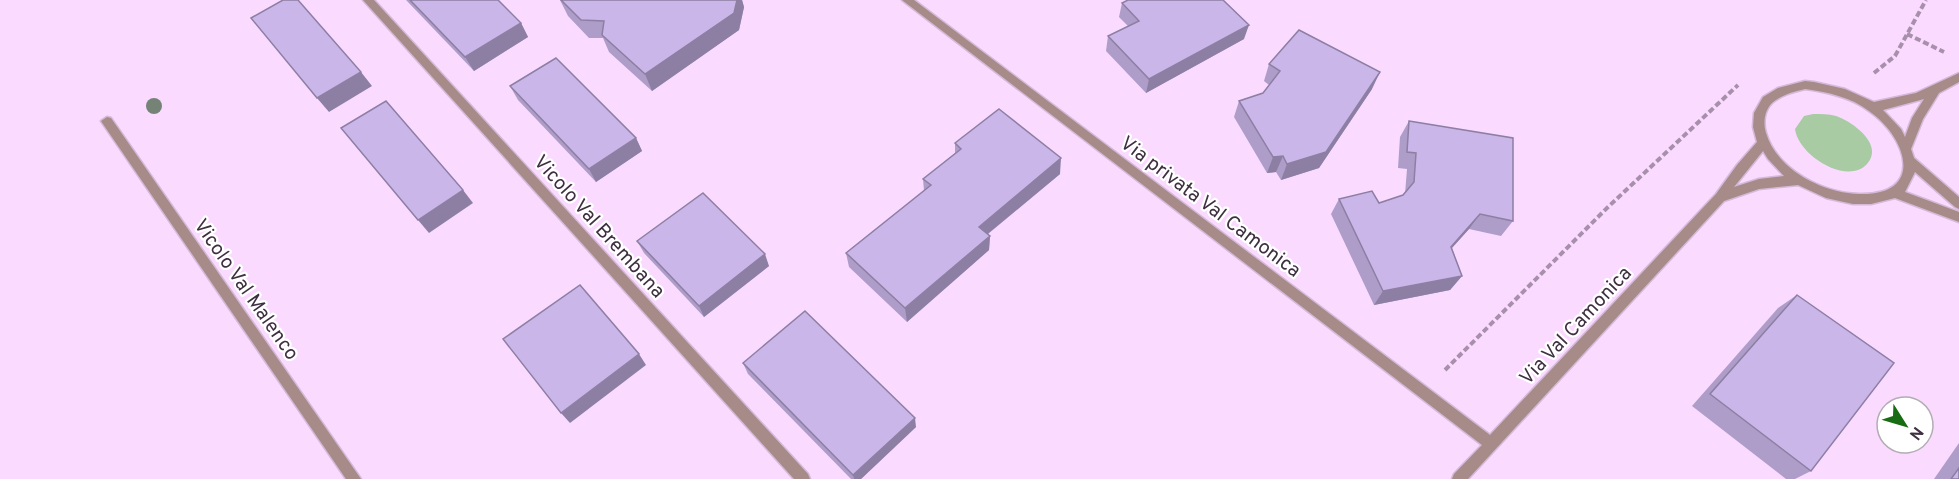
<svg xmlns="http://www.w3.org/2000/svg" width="1959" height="479" font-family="Overpass,sans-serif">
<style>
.green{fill:#a8cba4}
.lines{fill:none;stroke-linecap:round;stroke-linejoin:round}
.street-casing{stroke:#d5b9d9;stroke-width:3}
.path{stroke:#a890ac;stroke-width:4;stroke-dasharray:6 3;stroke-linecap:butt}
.street{fill:#a68b89;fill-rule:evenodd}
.tree{fill:#758276}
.wall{fill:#ae9dc8}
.shaded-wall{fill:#8d7fa3}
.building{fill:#cab6e9;stroke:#8d7fa3;stroke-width:1.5}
.labels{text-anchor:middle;stroke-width:4.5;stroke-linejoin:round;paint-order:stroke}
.street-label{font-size:20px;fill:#3f3041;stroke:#fff}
</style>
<rect width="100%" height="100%" fill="#fadbff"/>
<path class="green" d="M1813,114C1821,114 1829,114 1836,116C1852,121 1885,145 1867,164C1847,186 1798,155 1795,129L1804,116Z"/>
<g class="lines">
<defs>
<g id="street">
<path d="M363,0H374L808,474L810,479H794Z"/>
<path d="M902,0H914L1490,435L1716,194L1737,165L1757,142L1753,127L1754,113L1763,97L1778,88L1805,81L1814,82L1845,89L1874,102L1916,93L1959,73V82L1939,93L1923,119L1911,149L1914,158L1959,197V209L1955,207L1915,172L1905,192L1959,212V222L1895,198L1871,204H1853L1826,198L1798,185L1759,189L1724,201L1468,479H1452L1454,474L1482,445ZM1805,89C1827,92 1851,97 1869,111C1907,137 1926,196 1859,194C1823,193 1777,170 1766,133C1763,123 1764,111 1772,103C1781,95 1793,92 1805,89ZM1924,99L1912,118L1905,137L1901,129L1883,110ZM1763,151L1768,159L1784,176L1759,179L1734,187Z"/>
<path d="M107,117L111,118L361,479H346L103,124L101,121Z"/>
</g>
</defs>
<use href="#street" class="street-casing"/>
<g class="path">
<path d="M1907,34L1944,52"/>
<path d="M1874,73L1895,56L1926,0"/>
<path d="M1445,370L1607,208L1738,85"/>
</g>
<use href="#street" class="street"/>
</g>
<circle class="tree" cx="154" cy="106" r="8"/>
<g class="wall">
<path d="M406,0H498L521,23L528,37L474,71Z"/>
<path d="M560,0H742L744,7L739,30L652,91L609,52L603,38H589L568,16Z"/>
<path d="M1122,3L1244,39L1146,93L1106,51L1108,36L1128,26L1119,17Z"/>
<path d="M1269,64L1372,89L1319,168L1281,180L1276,172L1267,173L1234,117L1239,101L1263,93L1269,85L1264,81Z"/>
<path d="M510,86L636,138L642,151L596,182L518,100Z"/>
<path d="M1409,121L1513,221L1501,236L1469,229L1452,248L1462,276L1450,290L1374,305L1331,214L1339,199L1379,203L1403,195L1405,194L1407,169L1398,168L1400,137Z"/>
<path d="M955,143L1060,174L988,234L990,236L989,250L907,322L849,267L846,253L924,191L923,179L955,153Z"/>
<path d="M637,241L769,266L704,317L644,253Z"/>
<path d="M1797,295L1811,471L1795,479H1786L1692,406L1778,308Z"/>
<path d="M743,363L916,427L861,479H851L748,374Z"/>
<path d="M1959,443V479H1934Z"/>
</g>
<g class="shaded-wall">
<path d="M737,0H742L744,7L739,30L652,91L645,74Z"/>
<path d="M521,23L528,37L474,71L465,57Z"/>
<path d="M1249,25L1244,39L1146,93L1149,79Z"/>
<path d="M361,72L372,86L329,112L317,98Z"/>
<path d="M1380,72L1372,89L1319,168L1281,180L1287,164Z"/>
<path d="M636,138L642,151L596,182L589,169Z"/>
<path d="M1283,156L1276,172L1267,173L1273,157Z"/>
<path d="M1061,158L1060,174L979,241V227Z"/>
<path d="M463,190L473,203L429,233L418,220Z"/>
<path d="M1480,214L1469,229L1440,261L1451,247Z"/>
<path d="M990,236L989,250L907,322L905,308Z"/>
<path d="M765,254L769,266L704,317L699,306Z"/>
<path d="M1462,276L1450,290L1374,305L1383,291Z"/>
<path d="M639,354L646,365L570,423L561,413Z"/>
<path d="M915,418L916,427L861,479H854L853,475Z"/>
</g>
<g class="building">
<path d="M283,0H298L361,72L317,98L251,18Z"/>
<path d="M410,0H498L521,23L465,57Z"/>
<path d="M561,0H737L734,13L645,74L602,35L604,21L581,20Z"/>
<path d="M1128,0H1223L1249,25L1149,79L1108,36L1139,21L1122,3Z"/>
<path d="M1299,30L1380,72L1326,152L1287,164L1283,156L1273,157L1239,101L1263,93L1280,71L1269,64Z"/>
<path d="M556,58L636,138L589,169L510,86Z"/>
<path d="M386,101L463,190L418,220L341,128Z"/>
<path d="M999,109L1061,158L979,227L990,236L905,308L846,253L931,185L923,179L961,149L955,143Z"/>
<path d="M1409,121L1513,138V221L1480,214L1451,247L1462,276L1383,291L1339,199L1372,191L1379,203L1403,195L1414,182L1416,153L1407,152Z"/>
<path d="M703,193L765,254L699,306L637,241Z"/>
<path d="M580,285L639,354L561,413L503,339Z"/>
<path d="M1797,295L1894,363L1811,471L1710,394Z"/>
<path d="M805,311L915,418L853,475L743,363Z"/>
<path d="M1959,468V479H1951Z"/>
</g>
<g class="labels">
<g class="street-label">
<text transform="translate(1211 206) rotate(37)" y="7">Via privata Val Camonica</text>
<text transform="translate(600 226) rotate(48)" y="7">Vicolo Val Brembana</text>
<text transform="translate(247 289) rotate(55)" y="7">Vicolo Val Malenco</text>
<text transform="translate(1575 325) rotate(-47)" y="7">Via Val Camonica</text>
</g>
</g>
<g transform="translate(1905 425) rotate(127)"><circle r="28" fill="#ffffff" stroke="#b2acb3" stroke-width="1.5"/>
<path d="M0-4.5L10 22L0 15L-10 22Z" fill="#186c12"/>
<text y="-9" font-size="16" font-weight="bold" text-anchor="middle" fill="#3f3041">N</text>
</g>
</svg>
